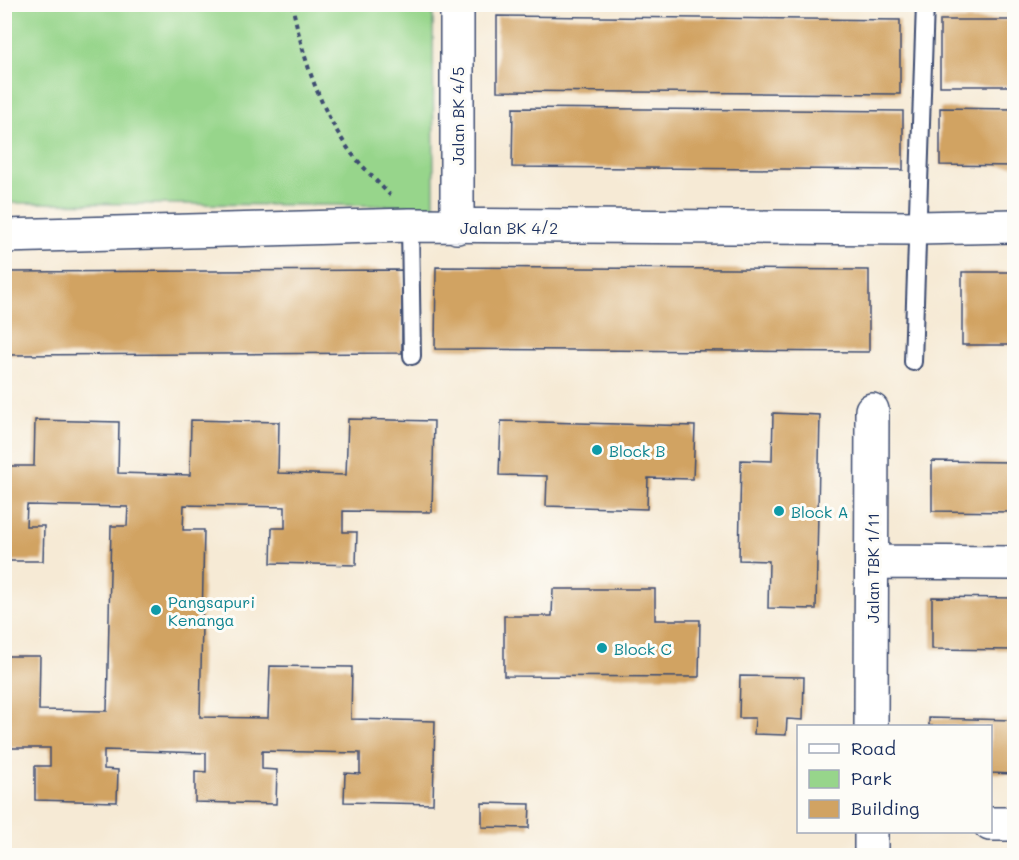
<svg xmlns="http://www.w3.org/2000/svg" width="1019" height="860" font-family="Mali,sans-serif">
<rect width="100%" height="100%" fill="#fdfcf7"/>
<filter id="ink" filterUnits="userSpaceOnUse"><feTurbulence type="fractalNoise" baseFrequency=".0167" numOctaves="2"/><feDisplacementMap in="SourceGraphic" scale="12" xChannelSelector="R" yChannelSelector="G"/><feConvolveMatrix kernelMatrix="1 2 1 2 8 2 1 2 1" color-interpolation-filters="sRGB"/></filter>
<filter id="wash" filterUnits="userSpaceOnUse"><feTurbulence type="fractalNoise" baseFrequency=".008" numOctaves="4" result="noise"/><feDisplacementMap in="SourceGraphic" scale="24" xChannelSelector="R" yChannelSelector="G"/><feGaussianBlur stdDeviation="1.35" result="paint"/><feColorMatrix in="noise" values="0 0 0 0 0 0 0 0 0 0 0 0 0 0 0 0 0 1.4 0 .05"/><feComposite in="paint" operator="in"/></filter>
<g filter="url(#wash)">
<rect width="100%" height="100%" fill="#f6ead5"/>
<path fill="#97d58b" stroke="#598274" stroke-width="1.5" d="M5 4 433 5 434 206 5 203Z"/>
<g id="blocks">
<path fill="#d1a362" d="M497 16 900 20V94L497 91Z
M940 20H1014V86H940Z
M513 108 903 111V170L512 167Z
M940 108 1014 109V166L940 165Z
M436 267 869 270V352L435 349Z
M402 270V353L4 355V272Z
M962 272H1014V345H962Z
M773 413 820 415 816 609 768 608 769 561 739 560 741 460 772 461Z
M348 419 434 421 432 512 343 511V532H357L356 565 271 563 272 528H285V507L184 505 183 530H204L200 717 268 718 270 666 352 667 351 719 435 721 433 804 344 802 345 773 360 774V753L262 751V769L277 770 276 804 195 802V771L206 772V753L104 750V769L118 770 117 802 35 800V766H50V748H4V656H40L39 710 107 711 111 526H127L128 507 27 505 26 526H44L43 561H4V466H34L35 420 119 422 118 473 190 475 191 420 279 422 278 473 346 475Z
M501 421 695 426 693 479 648 478 647 509 546 506 547 476 499 475Z
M932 461 1014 462V512L932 511Z
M553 589H655V620H700L699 677 504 676V616H552Z
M932 597 1014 598V650L932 649Z
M740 676 804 677 803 720 787 719 786 735 754 734 755 718H739Z
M929 718 1014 720V774L990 773V726H929Z
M482 803 530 804 529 828 482 827Z"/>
</g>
</g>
<g filter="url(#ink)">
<use href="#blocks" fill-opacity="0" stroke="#3c4b70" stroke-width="1.5"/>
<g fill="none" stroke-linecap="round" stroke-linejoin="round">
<g stroke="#3c4b70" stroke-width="20">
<path id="service" d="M410 225 412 356
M913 362 925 4"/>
</g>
<g stroke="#3c4b70" stroke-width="36">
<path id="minor" d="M457 227V4
M4 236 410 225 918 228 1014 226
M872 562 1014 563
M871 726 872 410
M990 824H1014
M871 832V856"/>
</g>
<path stroke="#3c4b70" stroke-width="4" stroke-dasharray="4.5 4.5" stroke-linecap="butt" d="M292 4C303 58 319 109 352 154 364 168 377 182 390 195"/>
<use href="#service" stroke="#fff" stroke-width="16"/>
<use href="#minor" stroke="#fff" stroke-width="33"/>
</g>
</g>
<g fill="#0f9aa8" stroke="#fdfcf7" stroke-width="2">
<circle cx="597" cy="450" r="6"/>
<circle cx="779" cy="511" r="6"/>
<circle cx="156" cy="610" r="6"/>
<circle cx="602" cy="648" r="6"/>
</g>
<g text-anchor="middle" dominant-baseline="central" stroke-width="6" stroke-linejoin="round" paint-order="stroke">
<g font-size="16" fill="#1b2f5e" stroke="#fdfcf7">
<text transform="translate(457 116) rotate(-90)">Jalan BK 4/5</text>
<text x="509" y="227">Jalan BK 4/2</text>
<text transform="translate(872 568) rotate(-90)">Jalan TBK 1/11</text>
</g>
<g font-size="16" fill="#0d838f" stroke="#fdfcf7" text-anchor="start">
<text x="609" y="450">Block B</text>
<text x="791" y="511">Block A</text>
<text x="168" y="601">Pangsapuri<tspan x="168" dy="18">Kenanga</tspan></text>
<text x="614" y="648">Block C</text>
</g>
</g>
<rect width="1019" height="860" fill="none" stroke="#fdfcf7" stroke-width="24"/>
<rect x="797" y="725" width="195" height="108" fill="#fdfcf7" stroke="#a3aaba" stroke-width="1.5"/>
<rect x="809" y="744" width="30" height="9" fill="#ffffff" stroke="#a3aaba" stroke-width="1.5"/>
<text x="851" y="755" font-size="18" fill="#1b2f5e">Road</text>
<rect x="809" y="770" width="30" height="18" fill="#97d58b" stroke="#a3aaba" stroke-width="1.5"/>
<text x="851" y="785" font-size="18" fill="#1b2f5e">Park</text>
<rect x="809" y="800" width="30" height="18" fill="#d1a362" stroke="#a3aaba" stroke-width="1.5"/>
<text x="851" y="815" font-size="18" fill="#1b2f5e">Building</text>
</svg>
